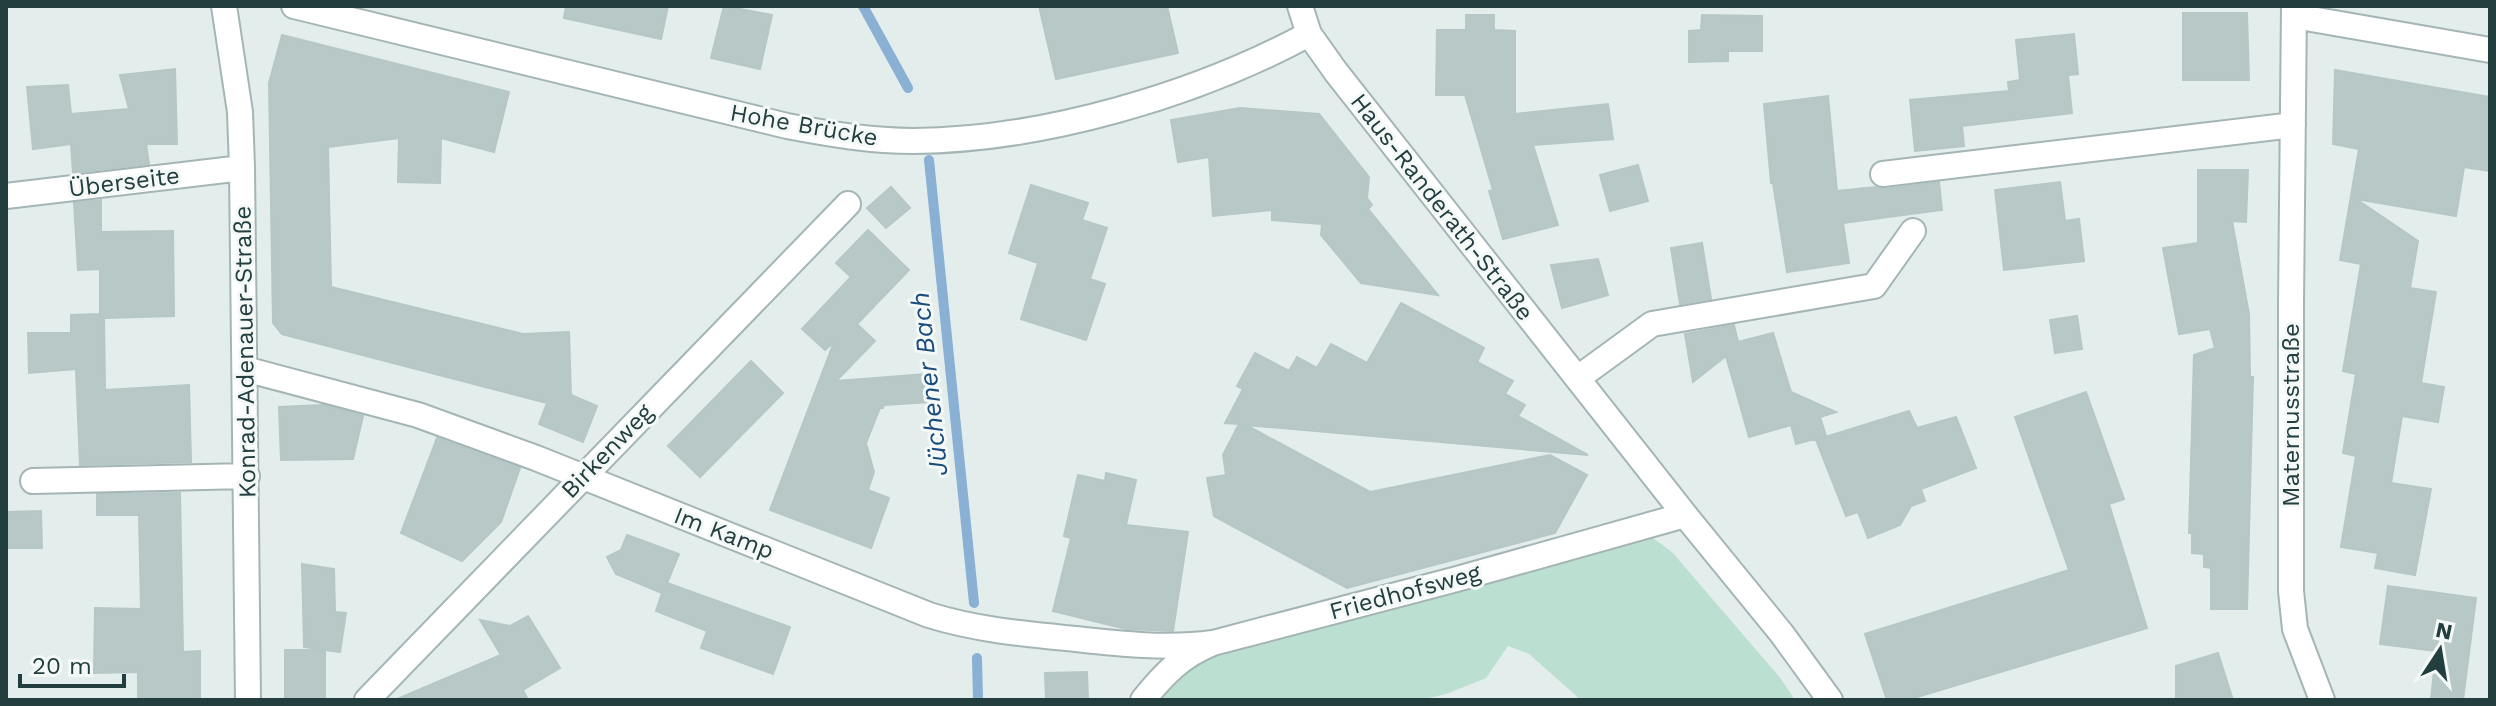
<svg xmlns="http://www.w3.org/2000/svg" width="2496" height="706" font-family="'Work Sans',sans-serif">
<rect width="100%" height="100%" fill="#e3edec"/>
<path fill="#bbdfd1" d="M1646 533 1672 552 1781 679 1795 700H1581L1529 654 1508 646 1486 678 1446 694 1420 700H1162L1182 670 1227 649Z"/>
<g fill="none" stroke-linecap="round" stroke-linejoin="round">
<path stroke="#8ab0d4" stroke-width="10" d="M863 6 908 88
M929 160 974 603
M977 658 978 700"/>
</g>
<path fill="#b8c8c6" stroke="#b5c7c6" stroke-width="2" d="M566 6H668L661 39 564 18Z
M724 6 772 15 760 69 711 58Z
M1039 6H1167L1178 53 1056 79Z
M2183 13H2247L2249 80H2183Z
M1466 15H1494V30L1515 31V114L1608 104 1613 139 1533 145 1558 225 1503 239 1489 191 1493 190 1465 95H1436L1437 30H1466Z
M1702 15 1762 16V51H1728V61L1689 62V31L1701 30Z
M2074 34 2078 74 2068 75 2072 113 1962 126 1964 146 1915 151 1910 100 2009 91 2008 82 2020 80 2016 40Z
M282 35 509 92 494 152 441 138 440 183 398 182 399 138 328 147 331 287 523 334 569 332 571 395 597 406 583 442 539 424 547 403 282 334 273 323 269 83Z
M175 69 177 144H146L149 164 73 173 71 144 33 149 27 87 68 85 71 114 129 109 120 75Z
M2335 70 2490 97V171L2464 167 2456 216 2356 199 2418 241 2410 288 2436 292 2421 383 2444 387 2438 422 2402 416 2391 483 2431 489 2415 575 2375 568 2378 553 2341 547 2356 456 2343 453 2356 374 2343 371 2361 264 2340 260 2359 149 2333 144Z
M1828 96 1837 191 1876 187 1885 189 1939 182 1942 210 1843 223 1849 263 1787 272 1773 183H1771L1764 104Z
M1240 108 1319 114 1369 177 1367 198 1372 205 1368 209 1438 295 1361 283 1321 235 1322 224 1272 220V210L1213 216 1209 157 1178 162 1171 120Z
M1638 165 1648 201 1610 211 1600 175Z
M2198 170H2248L2246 222 2232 221 2249 314 2250 377H2253L2247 609H2211V568L2204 567V554L2192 553V533H2189L2194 355 2215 348 2210 329 2179 334 2163 248 2198 243Z
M2060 182 2065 221 2079 219 2084 261 2004 270 1995 190Z
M1031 185 1088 203 1082 220 1107 228 1090 279 1105 284 1086 340 1021 319 1038 263 1009 253Z
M891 187 910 208 886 228 867 208Z
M101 200V232L173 231 174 316 104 318 105 390 189 385 191 462 80 465 76 369 29 373 28 333H71V315L100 314V269L78 270 74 203Z
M868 230 909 270 857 324 875 341 836 381 926 374 929 402 884 405 883 408H880L866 443 874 472 868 490 889 498 871 548 770 510 834 342 825 350 802 329 851 277 836 263Z
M1702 243 1711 299 1680 304 1671 248Z
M1598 259 1608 295 1562 308 1551 265Z
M1401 303 1484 348 1477 362 1513 381 1505 394 1525 405 1518 416 1588 455 1246 425 1370 492 1550 455 1587 475 1555 533 1347 588 1214 516 1207 478 1226 475 1223 455 1239 424 1225 423 1243 389 1237 386 1255 353 1289 371 1297 357 1317 368 1331 344 1367 363Z
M2077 316 2082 349 2055 353 2050 320Z
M1734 325 1738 342 1773 333 1791 392 1836 412 1820 417 1826 436 1796 444 1791 425 1749 437 1726 356 1693 382 1685 334Z
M751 361 783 393 700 477 668 446Z
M2086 392 2124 499 2109 504 2147 628 1907 700H1887L1865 634 2069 570 2015 417Z
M323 405 363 416 353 459 281 460 279 407Z
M1909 411 1917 428 1956 417 1976 468 1921 489 1925 501 1911 506 1900 525 1868 538 1858 512 1846 516 1816 440Z
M437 438 520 468 501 522 462 561 401 533Z
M1106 473 1136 480 1126 525 1188 532 1173 631 1126 629 1053 611 1071 538 1064 536 1078 475 1105 481Z
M180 493 183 652 200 651V698H138V672L94 673 95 608 141 609 139 515H97V494Z
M41 511 42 548H6V512Z
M627 535 679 554 667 583 790 627 773 674 701 648 707 631 656 611 662 593 616 574 607 557 621 550Z
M302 564 334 569 335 612 346 613 340 652 304 647Z
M2388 586 2476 598 2463 700H2431L2436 651 2380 644Z
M528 616 560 668 523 690 528 700H395L501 655 480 620 510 626Z
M285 650H325V699H285Z
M2218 653 2233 700H2176V666Z
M1087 672 1088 700H1046L1045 673Z"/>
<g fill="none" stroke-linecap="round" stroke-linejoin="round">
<g stroke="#a5b5b5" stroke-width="28">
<path id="minor" d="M224 6 240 112 242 168 248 700
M294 6 787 126C829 134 871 141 914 141 1043 140 1196 95 1309 34
M1300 6 1309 34 1336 72 1685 515 1782 634 1830 700
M2294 6 2291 304V591L2295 629 2322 700
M2294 16 2490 50
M1883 174 2293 125
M6 196 242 168
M245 369 418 415 536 458 929 615C977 630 1025 634 1076 639 1121 644 1167 649 1213 643
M1578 378 1652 324 1874 286 1913 231
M33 481 247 476
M367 700 848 204
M1143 700C1164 674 1181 656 1213 643L1457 579 1685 515"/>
</g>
<use href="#minor" stroke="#fff" stroke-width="24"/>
</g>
<g text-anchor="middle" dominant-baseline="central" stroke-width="6" stroke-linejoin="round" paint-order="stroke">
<g font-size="24" fill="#223e3f" stroke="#f4f9f8">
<text transform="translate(804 125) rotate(10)">Hohe Brücke</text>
<text transform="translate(124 182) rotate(-7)">Überseite</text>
<text transform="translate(1442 207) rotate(52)">Haus-Randerath-Straße</text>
<text transform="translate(245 352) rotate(-91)">Konrad-Adenauer-Straße</text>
<text transform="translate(2291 415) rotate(-90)">Maternusstraße</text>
<text transform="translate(607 451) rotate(-46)">Birkenweg</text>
<text transform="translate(724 533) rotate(21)">Im Kamp</text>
<text transform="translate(1405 592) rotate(-15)">Friedhofsweg</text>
</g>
<g font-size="26" font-style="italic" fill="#1a4c7d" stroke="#f4f9f8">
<text transform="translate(929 384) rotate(-96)">Jüchener Bach</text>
</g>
</g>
<rect width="2496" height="706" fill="none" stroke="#223e3f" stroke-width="16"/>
<g transform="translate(2440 650) rotate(12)" stroke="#f4f9f8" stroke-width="6" paint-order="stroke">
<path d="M0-6L14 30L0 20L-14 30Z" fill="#223e3f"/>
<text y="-12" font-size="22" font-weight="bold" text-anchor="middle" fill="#223e3f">N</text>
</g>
<path d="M20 674v12h104v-12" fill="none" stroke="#223e3f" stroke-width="4"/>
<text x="32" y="674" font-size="24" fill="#223e3f" stroke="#f4f9f8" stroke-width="6" paint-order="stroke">20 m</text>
</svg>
